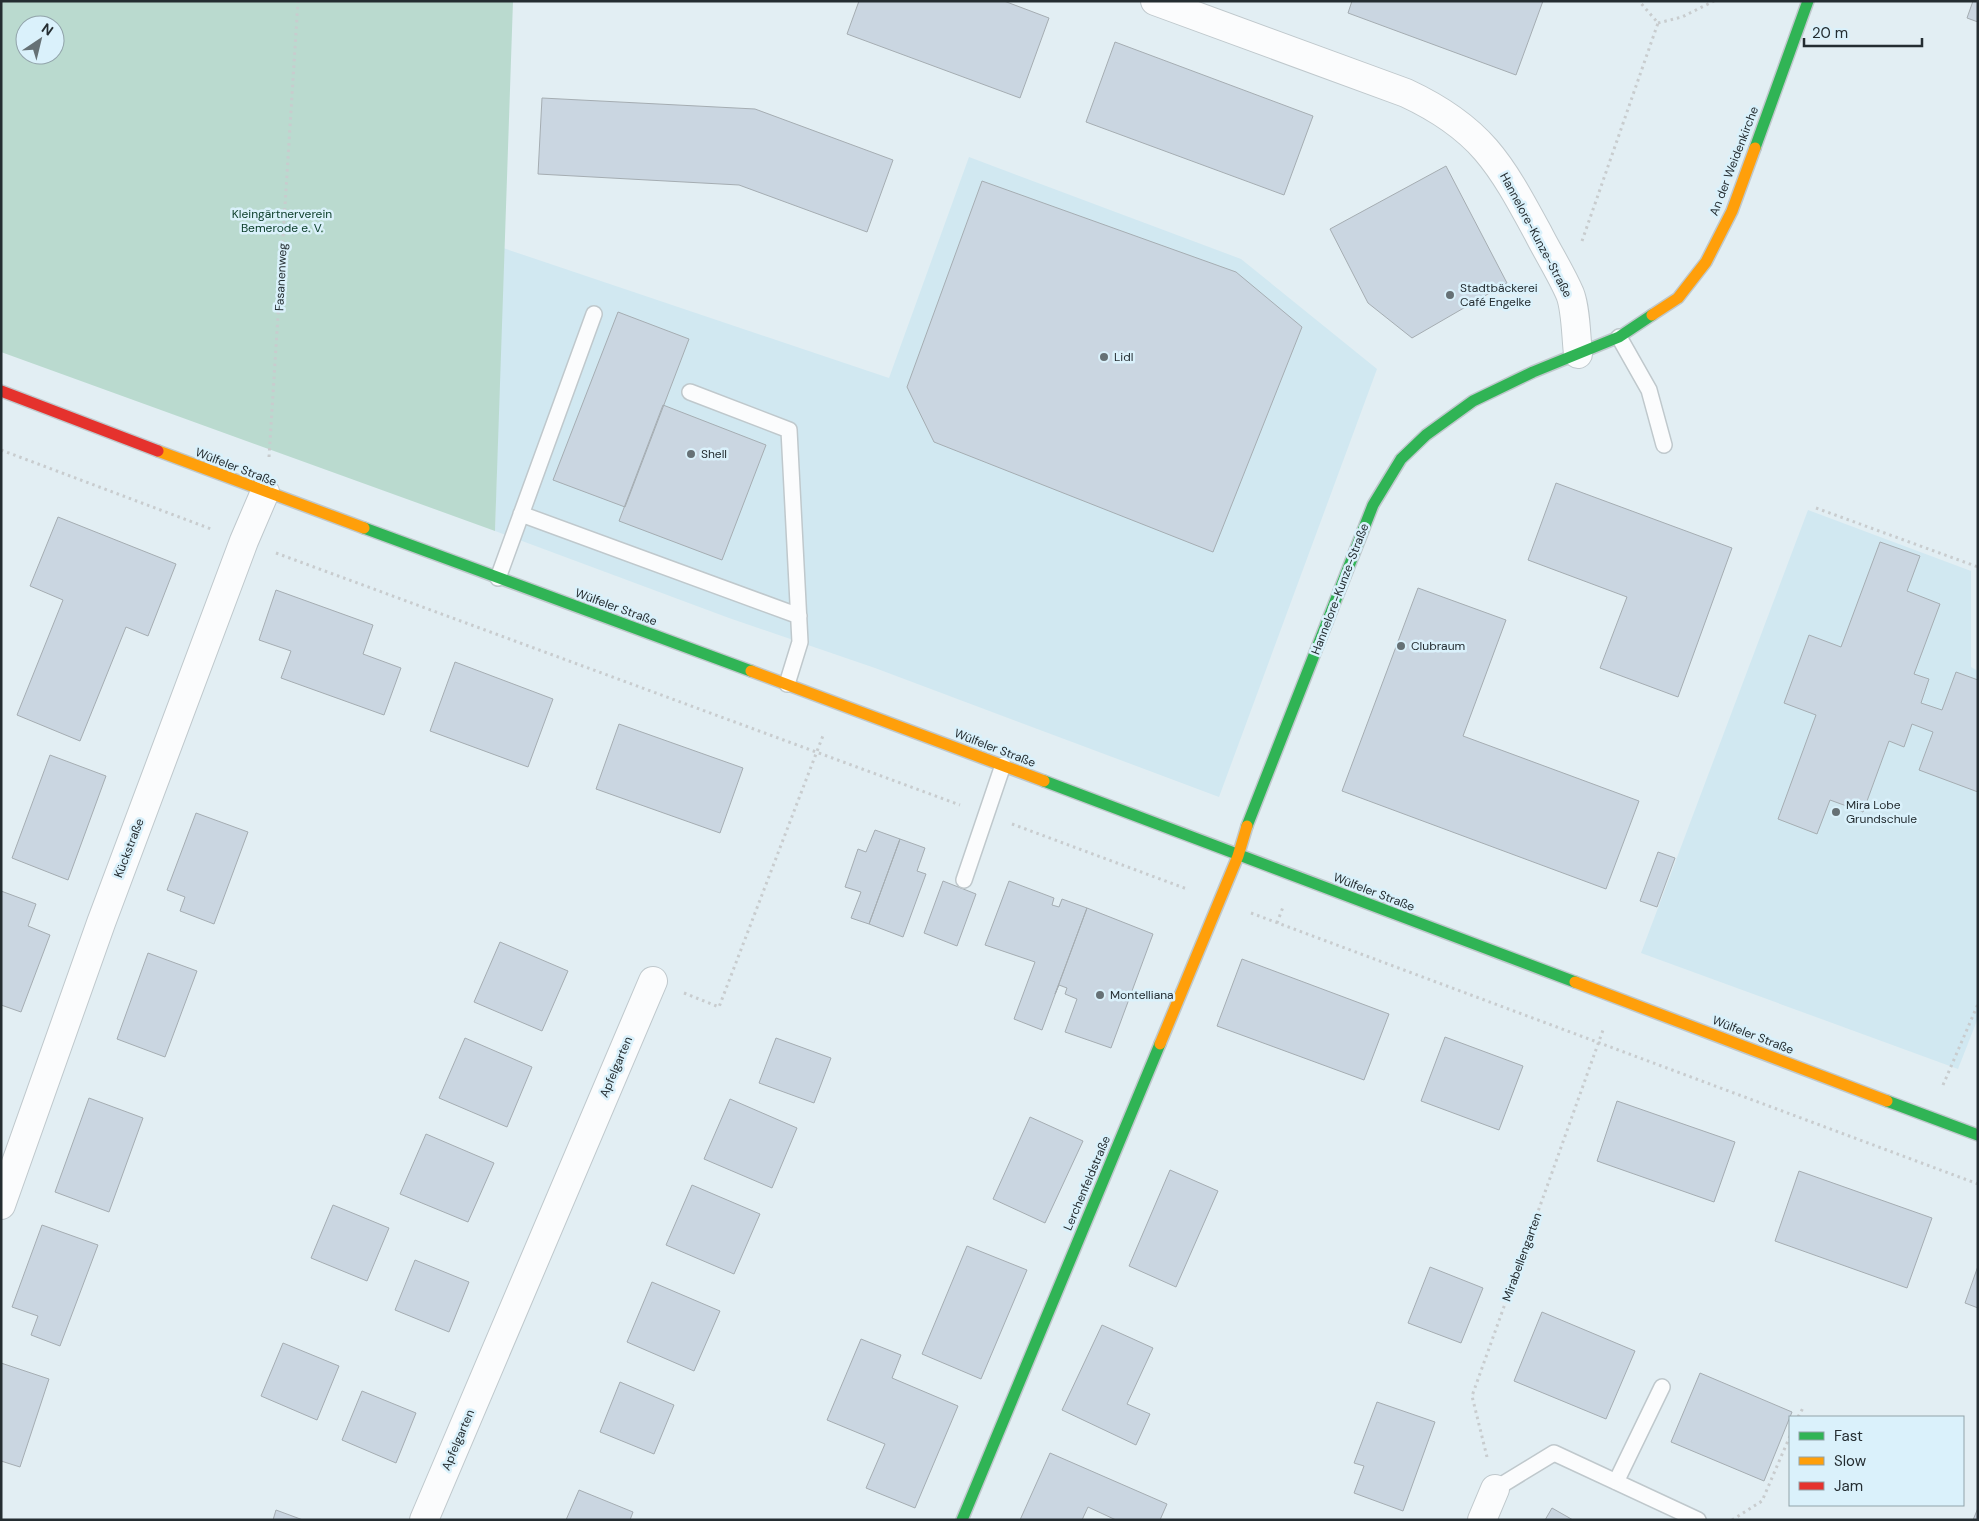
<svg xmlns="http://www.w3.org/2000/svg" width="1979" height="1521" font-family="'DM Sans',sans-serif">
<rect width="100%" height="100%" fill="#e2eef3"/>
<path fill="#d1e8f1" d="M969 157 1241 259 1377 369 1219 797 875 668 729 618 495 531 503 248 889 378Z
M1808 510 1971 571V667L1978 671V1018L1958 1069 1641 953Z"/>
<path fill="#badacf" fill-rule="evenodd" d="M1 1H513L495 531 1 352ZM25 25H55V55H25Z"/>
<path fill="#cad6e1" stroke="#a5adb2" d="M859 1H1004L1049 18 1020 98 847 34Z
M1352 1H1543L1516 75 1348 13Z
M1973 1H1978V22L1967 18Z
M1115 42 1313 116 1284 195 1086 122Z
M542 98 755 109 893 160 867 232 739 185 538 174Z
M1446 166 1507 283 1412 338 1368 303 1330 229Z
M982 181 1236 272 1302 327 1213 552 934 442 907 387Z
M618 312 689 339 625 507 553 480Z
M663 405 766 445 722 560 619 521Z
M1556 483 1732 548 1678 697 1600 668 1627 597 1528 560Z
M58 517 176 564 148 636 126 627 80 741 17 715 63 600 30 586Z
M1880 542 1920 556 1907 591 1940 604 1914 674 1929 679 1921 703 1942 710 1956 672 1978 680V792L1919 770 1933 732 1912 724 1904 747 1889 741 1863 812 1830 800 1817 834 1778 819 1816 715 1784 703 1809 635 1841 647Z
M1418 588 1506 620 1463 736 1639 801 1606 889 1342 791Z
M276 590 373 625 363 654 401 668 384 715 281 678 291 651 259 640Z
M455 662 553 699 528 767 430 731Z
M619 724 743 768 720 833 596 789Z
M50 755 106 776 68 880 12 858Z
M196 813 248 832 214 924 180 911 185 897 167 890Z
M875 830 900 839 869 924 851 918 861 892 845 887 858 849 866 852Z
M900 839 925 848 917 871 926 874 903 937 869 924Z
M1658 852 1675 858 1657 907 1640 901Z
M943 881 976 894 957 946 924 933Z
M1009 881 1054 898 1052 905 1059 907 1062 899 1087 908 1042 1030 1014 1019 1035 962 985 945Z
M1 891 36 904 28 926 50 935 21 1012 1 1005Z
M1087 908 1153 934 1111 1048 1065 1032 1077 999 1065 994 1067 988 1059 985 1055 994Z
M500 942 568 971 542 1031 474 1002Z
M148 953 197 971 165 1057 117 1039Z
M1242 959 1389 1014 1364 1080 1217 1026Z
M1445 1037 1523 1066 1499 1130 1421 1101Z
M465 1038 532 1067 507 1127 439 1098Z
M776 1038 831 1058 814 1103 759 1083Z
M89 1098 143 1118 109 1212 55 1192Z
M730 1099 797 1128 772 1188 704 1159Z
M1617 1101 1735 1142 1714 1202 1597 1161Z
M1030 1117 1083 1141 1045 1223 993 1199Z
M426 1134 494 1163 468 1222 400 1194Z
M1170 1170 1218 1191 1176 1287 1129 1266Z
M1799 1171 1932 1218 1907 1288 1775 1241Z
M692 1185 760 1214 734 1274 666 1245Z
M333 1205 389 1228 367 1281 311 1258Z
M42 1225 98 1245 60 1346 31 1335 38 1316 12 1307Z
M967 1246 1027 1270 981 1379 922 1354Z
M415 1260 469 1282 449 1332 395 1310Z
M1978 1266V1308L1965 1303Z
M1430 1267 1483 1288 1461 1343 1408 1323Z
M652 1282 720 1311 694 1371 627 1342Z
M1542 1312 1635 1351 1606 1419 1514 1381Z
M1102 1325 1153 1348 1127 1404 1150 1414 1136 1445 1062 1410Z
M861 1339 901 1355 892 1378 958 1406 915 1508 866 1488 885 1444 827 1420Z
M283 1343 339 1366 317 1420 261 1396Z
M1 1363 49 1379 20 1467 1 1461Z
M1700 1373 1792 1412 1764 1481 1671 1442Z
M620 1382 674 1405 654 1454 600 1432Z
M362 1391 416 1413 396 1463 342 1440Z
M1377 1402 1435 1422 1403 1511 1354 1493 1364 1466 1354 1463Z
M1050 1453 1167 1504 1160 1520H1116L1088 1507 1082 1520H1020Z
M579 1490 633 1512 630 1520H566Z
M1552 1508 1573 1520H1545Z
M1978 1508V1520H1973Z
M276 1510 303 1520H273Z"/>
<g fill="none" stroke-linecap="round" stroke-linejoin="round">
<g stroke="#bfc8cc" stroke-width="18">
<path id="lane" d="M1619 337 1649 390 1664 445
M690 392 789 430 800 642 787 684
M521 514 799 616
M498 578 594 314
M964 880 1003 765
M1616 1482 1662 1387
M1495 1489 1554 1453 1698 1520"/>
</g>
<g stroke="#bfc8cc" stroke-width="30">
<path id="street" d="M1155 1 1406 93C1481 128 1500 163 1538 233 1548 253 1561 273 1570 294 1576 309 1576 337 1578 354
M1 1205 101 923 244 541 265 492
M424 1520 653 981
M1482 1520 1495 1489"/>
</g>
<g stroke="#bfc8cc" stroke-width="14">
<path id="fast" d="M1755 148 1808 1
M364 528 751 671
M1044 781 1575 982
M1247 826 1373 505 1401 459 1426 435 1473 401 1533 372 1619 337 1652 315
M1887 1101 1978 1135
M962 1520 1160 1044"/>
</g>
<g stroke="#bfc8cc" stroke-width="14">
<path id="slow" d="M1652 315 1678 298 1706 262 1732 211 1755 148
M158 451 364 528
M751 671 1044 781
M1575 982 1887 1101
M1160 1044 1238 856 1247 826"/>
</g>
<g stroke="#bfc8cc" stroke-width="14">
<path id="jam" d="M1 391 158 451"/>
</g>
<path stroke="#c8ccce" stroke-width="3" stroke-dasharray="2.5 4" stroke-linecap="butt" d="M1658 23 1682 17 1714 1
M1582 241 1658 23 1639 1
M1 450 211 529
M269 457 298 1
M1816 508 1978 567
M276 553 960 805
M1012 824 1187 889
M1251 913 1978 1184
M1277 923 1283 907
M684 993 719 1007 824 733
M1943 1085 1978 1004
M1798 1417 1803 1408
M1487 1457 1472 1396 1603 1030
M1732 1520 1762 1501 1790 1436"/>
<use href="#lane" stroke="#fbfcfd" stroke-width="15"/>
<use href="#street" stroke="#fbfcfd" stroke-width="28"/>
<use href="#fast" stroke="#30b455" stroke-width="11"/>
<use href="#slow" stroke="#ff9f0a" stroke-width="11"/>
<use href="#jam" stroke="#e5322d" stroke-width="11"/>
</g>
<g fill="#667175" stroke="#daf1fb" stroke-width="2">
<circle cx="1450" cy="295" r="5"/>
<circle cx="1104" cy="357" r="5"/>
<circle cx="691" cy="454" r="5"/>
<circle cx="1401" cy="646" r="5"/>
<circle cx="1836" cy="812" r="5"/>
<circle cx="1100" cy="995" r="5"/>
</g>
<g text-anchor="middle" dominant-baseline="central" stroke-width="5" stroke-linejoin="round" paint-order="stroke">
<g font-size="12" fill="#242d31" stroke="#daf1fb">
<text transform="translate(1734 161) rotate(-69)">An der Weidenkirche</text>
<text transform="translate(1536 235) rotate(62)">Hannelore-Kunze-Straße</text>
<text transform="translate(281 277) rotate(-87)">Fasanenweg</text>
<text transform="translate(236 467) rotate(21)">Wülfeler Straße</text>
<text transform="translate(1340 589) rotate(-69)">Hannelore-Kunze-Straße</text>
<text transform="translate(616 607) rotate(20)">Wülfeler Straße</text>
<text transform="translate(995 748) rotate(21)">Wülfeler Straße</text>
<text transform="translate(129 848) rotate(-69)">Kückstraße</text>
<text transform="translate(1374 892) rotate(21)">Wülfeler Straße</text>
<text transform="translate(1753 1035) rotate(21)">Wülfeler Straße</text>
<text transform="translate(616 1067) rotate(-67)">Apfelgarten</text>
<text transform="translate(1087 1183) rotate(-67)">Lerchenfeldstraße</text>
<text transform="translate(1522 1257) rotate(-70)">Mirabellengarten</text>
<text transform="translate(458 1440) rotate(-67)">Apfelgarten</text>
</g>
<g font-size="12" fill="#0a3c28" stroke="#daf1fb">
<text x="282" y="214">Kleingärtnerverein<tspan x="282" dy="14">Bemerode e. V.</tspan></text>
</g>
<g font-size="12" fill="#242d31" stroke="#daf1fb" text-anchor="start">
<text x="1460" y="288">Stadtbäckerei<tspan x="1460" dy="14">Café Engelke</tspan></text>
<text x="1114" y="357">Lidl</text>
<text x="701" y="454">Shell</text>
<text x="1411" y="646">Clubraum</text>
<text x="1846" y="805">Mira Lobe<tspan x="1846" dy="14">Grundschule</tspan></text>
<text x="1110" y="995">Montelliana</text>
</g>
</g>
<rect width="1979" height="1521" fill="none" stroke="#242d31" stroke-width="5"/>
<rect x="1789" y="1416" width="175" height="90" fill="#daf1fb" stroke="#91a3aa"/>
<rect x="1799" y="1432" width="25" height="8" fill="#30b455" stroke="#91a3aa"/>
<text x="1834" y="1441" font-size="15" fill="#242d31">Fast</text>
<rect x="1799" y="1457" width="25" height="8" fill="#ff9f0a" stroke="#91a3aa"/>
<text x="1834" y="1466" font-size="15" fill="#242d31">Slow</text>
<rect x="1799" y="1482" width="25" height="8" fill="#e5322d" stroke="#91a3aa"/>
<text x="1834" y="1491" font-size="15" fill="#242d31">Jam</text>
<g transform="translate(40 40) rotate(35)"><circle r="24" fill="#daf1fb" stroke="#91a3aa"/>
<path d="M0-4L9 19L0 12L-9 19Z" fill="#667175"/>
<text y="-8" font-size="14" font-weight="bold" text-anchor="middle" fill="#242d31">N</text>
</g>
<path d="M1804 38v8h118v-8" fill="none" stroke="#242d31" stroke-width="2.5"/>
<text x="1812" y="38" font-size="15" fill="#242d31" stroke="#daf1fb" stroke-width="4" paint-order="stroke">20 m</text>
</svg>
